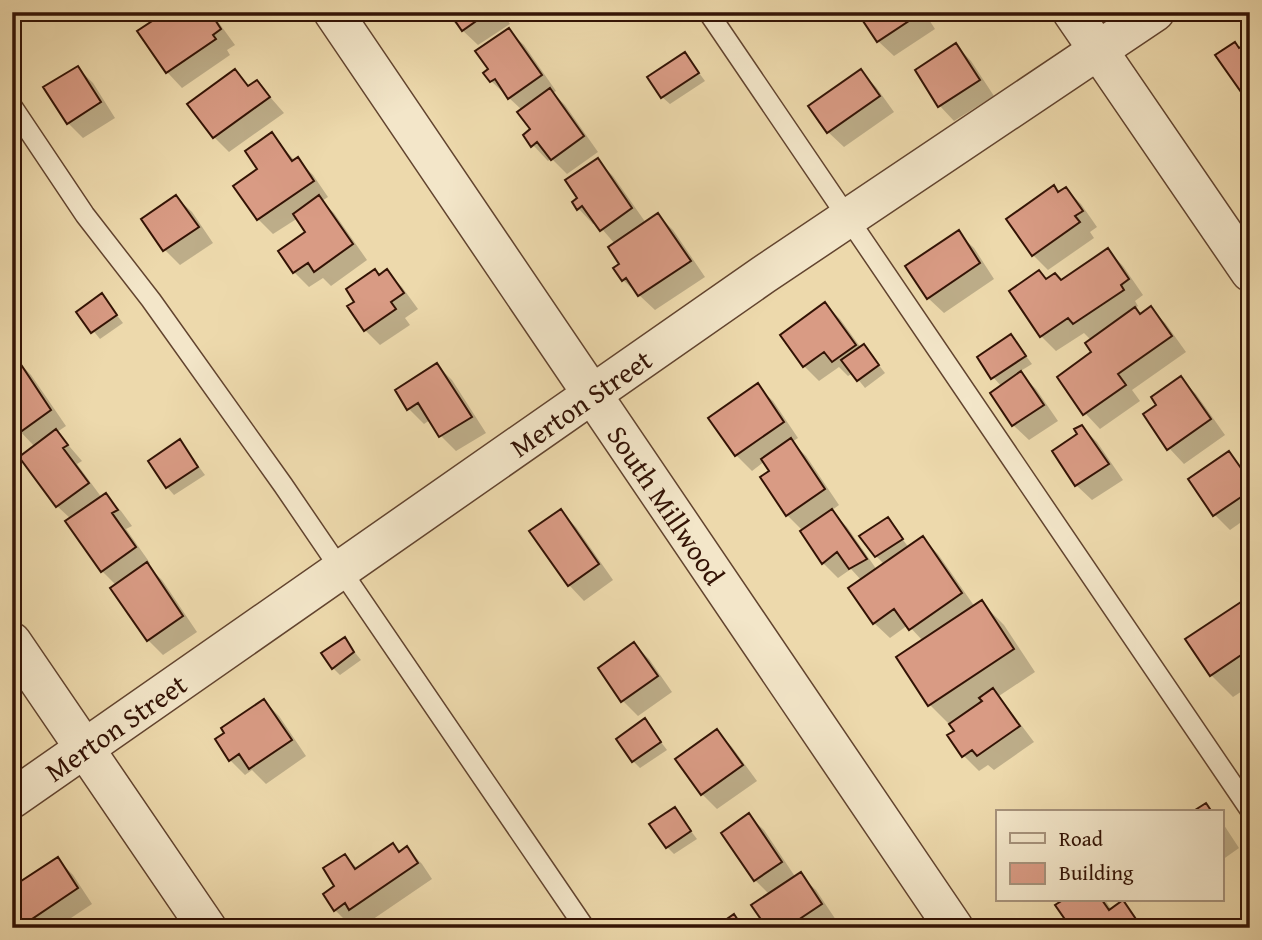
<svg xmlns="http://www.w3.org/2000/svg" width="1262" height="940" font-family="'Gentium Book Plus',serif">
<rect width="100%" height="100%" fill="#edd9ac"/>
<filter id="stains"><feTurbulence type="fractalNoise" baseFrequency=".00286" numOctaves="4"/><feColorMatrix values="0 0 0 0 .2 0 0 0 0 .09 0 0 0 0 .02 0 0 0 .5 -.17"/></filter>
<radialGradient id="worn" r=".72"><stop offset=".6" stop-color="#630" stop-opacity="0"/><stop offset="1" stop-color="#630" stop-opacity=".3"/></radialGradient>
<path fill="#0003" d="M169 12H211L235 45 227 50 230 55 182 88 167 72 140 32Z
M443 12H502L510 24 478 45Z
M859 12H924L935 29 894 56 878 41Z
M508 30 524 45 556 91 553 93 565 105 598 152 567 174 551 158 548 161 533 145 532 129 522 110 491 81 490 70Z
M956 45 971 61 994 96 954 121 939 105Z
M685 54 705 81 670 104 662 97Z
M78 68 93 83 115 118 83 138 68 123Z
M235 71 250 87 257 82 284 113 229 152 214 137Z
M861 72 876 87 894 112 844 147 828 132Z
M272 135 295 161 298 160 313 175 328 197 322 201 334 213 367 260 331 286 323 278 309 287 294 272 307 233 298 218 273 234 258 219 260 170Z
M598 161 613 176 646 223 658 215 673 230 705 277 655 310 623 280 622 264 615 244 596 222 593 224 578 208 580 199Z
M1066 189 1081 204 1097 227 1090 232 1094 238 1048 270 1033 255 1059 194Z
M176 197 192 212 213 243 180 265 165 250 144 220Z
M958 233 974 248 994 279 944 313 928 298 907 267Z
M1108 250 1123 266 1143 295 1135 301 1138 306 1134 309 1141 315 1151 308 1166 324 1186 352 1132 390 1140 401 1100 429 1085 413 1094 353 1091 340 1084 333 1056 351 1041 336 1039 272 1047 280 1061 282Z
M375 271 380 276 387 272 402 287 418 309 405 318 410 325 380 345 365 330 356 302Z
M102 296 123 323 100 339 78 312Z
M825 304 840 319 861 348 864 346 885 373 865 388 853 373 848 376 839 367 819 381 804 366Z
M1011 336 1032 364 1019 372 1036 389 1058 421 1029 440 1013 425 1002 387 993 377Z
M16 359 31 375 66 426 57 432 82 461 77 464 102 498 105 495 121 511 132 526 126 529 150 563 147 565 162 580 197 632 163 655 148 640 116 585 102 571 71 519 57 506 35 447 18 429 12 432V362Z
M437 365 452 380 486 433 456 451 441 436 430 420 424 424 409 409Z
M1181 379 1196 394 1225 435 1184 464 1169 448 1159 406Z
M758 386 773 401 798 438 792 442 806 456 839 505 831 511 847 527 877 570 885 565 876 556 888 519 909 548 923 539 938 554 975 607 982 603 1004 625 1035 672 999 696 1034 742 994 770 988 765 979 771 964 756 956 731 930 705 923 641 908 625 890 638 874 623 862 581 851 569 838 578 823 563 803 531 787 515 772 471 765 461 752 471 736 455 711 418Z
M1082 427 1097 442 1123 480 1092 500 1076 485Z
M180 441 205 475 174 495 167 487Z
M1229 453 1250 476V516L1230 530 1215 515Z
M561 512 576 527 613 580 584 601 569 585Z
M1250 598V686L1233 697 1211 675Z
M344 639 361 660 340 675 333 668Z
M634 644 649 659 672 692 638 716 623 701 600 669Z
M264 701 279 716 306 756 266 784 252 770 245 775 230 760Z
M645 721 667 750 640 768 633 761Z
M717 731 732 747 757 781 717 809 702 794Z
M675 810 697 839 674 854 667 847Z
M748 815 764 830 796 878 800 875 816 890 836 920 824 928H769L770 895 755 880Z
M1222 822 1239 848 1222 860Z
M393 846 400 853 407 848 422 864 432 879 366 924 360 918 350 925 335 910 345 856 358 869Z
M57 859 73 875 92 904 56 928H28L24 924Z
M1066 900H1105L1112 910 1123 903 1145 928H1073L1058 906Z"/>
<path fill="#d99b84" stroke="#331305" stroke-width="2" d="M166 12H210L221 29 213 35 216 39 166 73 137 31Z
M449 12H489L462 31Z
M857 12H921V13L877 42Z
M509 28 542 75 508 99 495 79 490 82 483 73 488 69 475 51Z
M1235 42 1239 48 1244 45 1248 51 1250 50V96L1246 99 1215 55Z
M956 43 980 80 938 107 915 70Z
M685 52 699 73 661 98 647 77Z
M78 66 101 102 67 124 43 87Z
M235 69 248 86 257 80 270 97 213 138 187 104Z
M861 69 880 96 827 133 808 106Z
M550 88 584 136 551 160 537 142 531 147 523 135 530 129 517 112Z
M272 132 292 161 298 157 314 181 257 220 233 186 257 169 245 151Z
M598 158 632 208 600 231 582 206 577 210 572 202 577 198 565 180Z
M1054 185 1058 192 1066 187 1083 211 1075 216 1080 222 1032 256 1006 219Z
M176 195 199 227 163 251 141 219Z
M319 195 353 244 314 272 308 263 293 273 278 251 305 232 293 214Z
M658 213 691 261 638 296 626 278 622 281 613 268 619 264 608 247Z
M959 230 980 263 927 299 905 266Z
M1108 248 1129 279 1121 285 1124 290 1073 324 1068 318 1040 337 1009 291 1039 270 1046 279 1055 273 1061 280Z
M375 269 379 275 387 269 404 293 391 302 396 309 364 331 347 306 354 302 346 289Z
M102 293 117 315 91 333 76 312Z
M825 302 856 345 832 362 824 352 803 367 780 335Z
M1151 306 1172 336 1118 374 1126 385 1083 415 1057 377 1091 352 1085 343 1135 307 1140 314Z
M1011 334 1026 356 991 379 977 357Z
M864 344 879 365 857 381 841 360Z
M16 357 51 410 19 433 12 423V359Z
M437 363 472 417 439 437 418 403 407 410 395 390Z
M1021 371 1044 405 1012 426 990 393Z
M1181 376 1211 419 1167 450 1143 414 1156 405 1151 397Z
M758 383 784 422 735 456 708 418Z
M1082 425 1109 464 1075 486 1052 451 1077 434 1074 429Z
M56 429 68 445 63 448 89 483 56 507 19 457Z
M791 438 825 489 786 516 760 477 769 471 761 459Z
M180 439 198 467 166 488 148 461Z
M1229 451 1250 481V491L1213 516 1188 479Z
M106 493 118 510 112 513 136 547 101 572 65 521Z
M561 509 599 564 568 586 529 531Z
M832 509 867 559 849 569 837 552 822 564 800 531Z
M888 517 903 539 875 557 859 536Z
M923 536 962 593 909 630 894 609 873 624 848 588Z
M147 562 183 616 147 641 110 588Z
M1250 596V649L1210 676 1185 639Z
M982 600 1014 649 928 706 896 657Z
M345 637 354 652 332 669 321 653Z
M634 642 658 676 621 702 598 668Z
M993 688 1020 726 977 756 972 750 962 757 947 735 954 731 949 724 982 701 979 698Z
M264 699 292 740 249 769 239 754 229 761 215 739 224 733 221 728Z
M645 718 661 742 632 762 616 739Z
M717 729 743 765 701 795 675 759Z
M1206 803 1212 812H1192Z
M675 807 691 831 666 848 649 824Z
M749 813 782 862 754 881 721 833Z
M393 843 399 852 407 846 418 863 349 910 345 903 334 911 323 894 334 886 323 868 345 854 355 869Z
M58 857 78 888 23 925 12 908V887Z
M801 872 822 904 786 928H767L751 905Z
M1063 900H1102L1109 910 1123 900 1142 928H1071L1055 905Z
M734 914 743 928H714Z"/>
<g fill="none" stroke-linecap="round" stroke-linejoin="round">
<g stroke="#62442f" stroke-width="22">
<path id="service" d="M708 12 1250 810
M12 106 85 215 151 300 283 485 585 928"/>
</g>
<g stroke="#62442f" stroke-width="41">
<g id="minor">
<path id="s1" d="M333 12 954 928"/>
<path d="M1072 12 1250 272"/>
<path d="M12 642 207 928"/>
<path id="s2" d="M12 799 763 275 1155 12"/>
</g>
</g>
<use href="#service" stroke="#f3e6c9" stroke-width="19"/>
<use href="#minor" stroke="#f3e6c9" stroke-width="38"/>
</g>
<g text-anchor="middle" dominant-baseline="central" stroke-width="7" stroke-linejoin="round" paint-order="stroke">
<g font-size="28" fill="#331305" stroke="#f3e6c9">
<text stroke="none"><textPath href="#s2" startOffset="693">Merton Street</textPath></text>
<text stroke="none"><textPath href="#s1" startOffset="595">South Millwood</textPath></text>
<text stroke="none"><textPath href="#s2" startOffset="126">Merton Street</textPath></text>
</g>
</g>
<rect width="1262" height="940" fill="none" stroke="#edd9ac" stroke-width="42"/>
<rect x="14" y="14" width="1234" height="912" fill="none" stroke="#331305" stroke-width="3.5"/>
<rect x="21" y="21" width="1220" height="898" fill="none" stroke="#331305" stroke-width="2"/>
<rect x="996" y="810" width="228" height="91" fill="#f3e6c9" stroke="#a6927b" stroke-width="2"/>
<rect x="1010" y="833" width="35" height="10" fill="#f3e6c9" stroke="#a6927b" stroke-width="2"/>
<text x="1059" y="846" font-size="21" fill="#331305">Road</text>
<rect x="1010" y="863" width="35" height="21" fill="#d99b84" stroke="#a6927b" stroke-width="2"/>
<text x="1059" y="880" font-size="21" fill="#331305">Building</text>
<rect width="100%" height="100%" filter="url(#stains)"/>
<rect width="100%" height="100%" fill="url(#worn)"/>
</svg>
